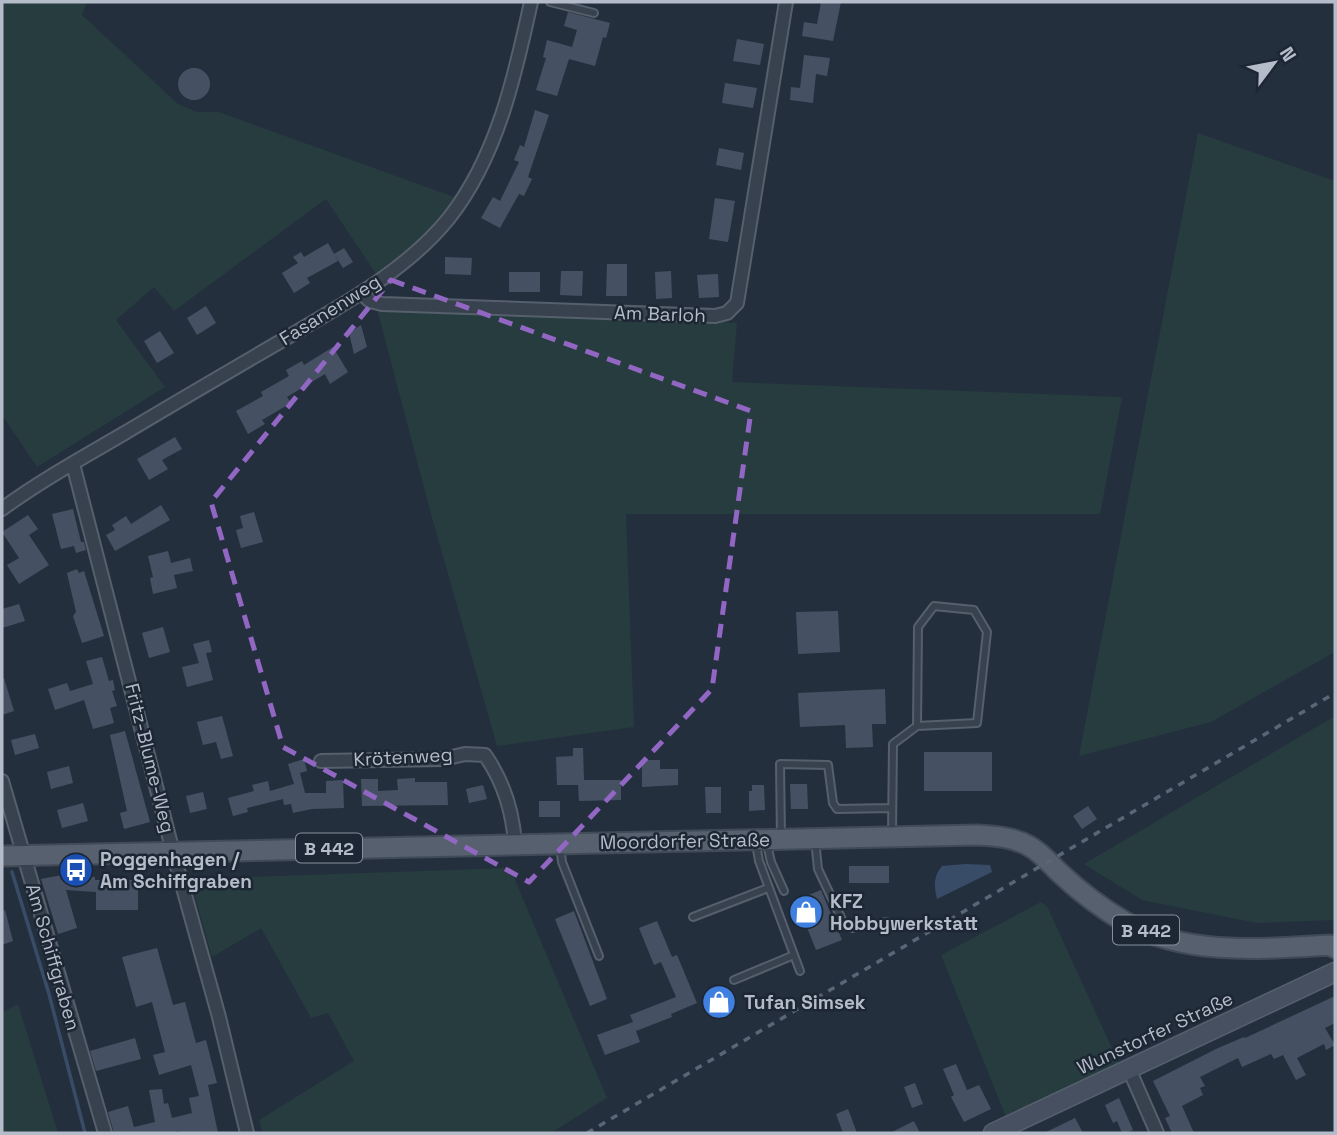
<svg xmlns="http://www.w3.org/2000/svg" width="1337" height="1135" font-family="'Space Grotesk',sans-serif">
<rect width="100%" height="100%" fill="#242f3e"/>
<path fill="#263c3f" d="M2 2H87L82 15 178 104 197 112H219L454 197C434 229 406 252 376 274L326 199 174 311 154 287 116 320 165 387 37 467 2 415Z
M1198 133 1335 181V652L1211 722 1079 756Z
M377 309 737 323 732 382 1122 397 1100 514H626L634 727 497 746 431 514Z
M1335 716V920L1257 923 1142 900 1084 864Z
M510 868 607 1098 551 1133H263L259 1120 354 1061 328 1013 311 1018 261 928 212 957 190 879Z
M1041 902 1047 906 1120 1066 1006 1117 941 955Z
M18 1004 58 1133H2V1013Z"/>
<path fill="#394c67" d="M965 864 990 865 992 872 937 899C934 886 933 877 942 866Z"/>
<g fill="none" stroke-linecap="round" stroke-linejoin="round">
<path stroke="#394c67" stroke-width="3.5" d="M12 872 49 994 85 1133"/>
</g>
<path fill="#455162" d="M821 2H841L833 41 802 36 804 22 817 24Z
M568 12 610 23 606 38 603 37 595 66 569 59 557 96 536 90 546 58 543 57 547 40 572 47 577 30 564 26Z
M737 39 764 44 760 65 733 61Z
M804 55 830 58 827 76 816 74 813 103 790 100 791 87 800 88Z
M178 84a16 16 0 1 1 32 0a16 16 0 1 1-32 0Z
M725 83 757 88 753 108 722 103Z
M535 110 549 115 528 177 532 179 524 196 519 194 500 228 481 218 493 197 500 201 519 162 514 160 520 145 524 147Z
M719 148 744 153 741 170 716 165Z
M715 198 735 201 728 242 709 239Z
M328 243 338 261 307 278 310 283 294 293 282 273 298 263 293 257 301 252 304 257Z
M344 248 353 262 343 268 334 254Z
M445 257 472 258 471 275 445 274Z
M607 264H627V296H606Z
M561 271H583L582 296 560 295Z
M671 271 672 298 656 299 655 272Z
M509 272H540V292H509Z
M718 274 719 297 699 298 697 275Z
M206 306 216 323 197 335 187 318Z
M361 325 367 347 354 354 349 333Z
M160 331 174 353 157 363 144 341Z
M333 347 348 372 330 384 325 374 287 397 291 403 262 420 265 424 248 434 236 411 263 396 261 392 289 376 286 370 302 361 304 365Z
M175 437 182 449 162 460 168 469 149 480 137 459Z
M161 505 170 520 115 551 106 535 115 530 112 525 126 516 131 524Z
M73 509 81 542H84L86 550 76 553 74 546 61 549 52 514Z
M254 512 263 542 241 548 236 530 243 528 240 516Z
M28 515 38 529 29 535 49 565 19 584 7 565 19 558 2 532Z
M168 551 171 563 190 558 193 571 174 575 177 588 153 594 150 578 153 577 148 556Z
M77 569 79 573 84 571 104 636 82 643 73 616 76 612 67 573Z
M19 604 25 621 2 628V609Z
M838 611 840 652 798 654 796 612Z
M163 627 170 652 149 658 142 633Z
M209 640 212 652 206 653 213 680 187 687 182 667 199 663 193 644Z
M102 657 109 681 113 680 115 690 112 691 117 706 110 708 114 723 93 729 84 700 55 710 48 689 67 683 70 691 93 684 86 661Z
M2 678H4L14 711 2 715Z
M885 689 886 724H872L873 747 846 748 845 725 800 727 798 693Z
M222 716 233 756 221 759 216 742 203 745 197 722Z
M125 731 150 822 124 829 120 813 127 811 110 735Z
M35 734 39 748 15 755 11 740Z
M573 748H583L584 780H621V800L579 801 578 785H557L556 757 573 756Z
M924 752H992V791H924Z
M304 759 307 771 300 773 305 793H326V781L343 780 344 808 312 809 293 813 291 804 284 805 283 799 247 808 248 812 233 816 228 798 254 791 252 785 268 781 270 791 294 784 288 764Z
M642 760H660V769H678V785L642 787Z
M69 766 73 783 51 789 47 772Z
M415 778V782H447L448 805 362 806 361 779H378V791L398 790 397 779Z
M790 784H807L808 809H791Z
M483 785 487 799 469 803 466 789Z
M752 785H764L765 810 749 811V791H752Z
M705 787H721V813H706Z
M203 792 207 809 190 813 186 796Z
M539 801H560V817H539Z
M83 803 88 821 62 828 57 810Z
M1088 806 1097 819 1082 829 1073 816Z
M849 866H889V883H849Z
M62 875 95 877V880H138V910H96V892L66 890 77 928 58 934 41 879Z
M821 890 842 940 816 950 796 900Z
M5 910 13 941 2 945V911Z
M574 911 607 999 590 1006 555 919Z
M657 921 672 957 677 955 697 1003 671 1014 672 1017 636 1031 640 1042 605 1055 597 1035 633 1022 630 1015 676 997 661 962 654 965 639 928Z
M157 948 173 1005 185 1002 196 1043 206 1040 217 1083 208 1085 218 1133H179V1131L168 1133H114L108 1112 128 1106 134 1127 155 1122 149 1090 162 1089 164 1104 168 1103 172 1118 192 1113 189 1098 199 1096 191 1065 159 1075 153 1055 165 1052 152 1002 136 1007 122 957Z
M1335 996V1023L1325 1028 1335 1045 1326 1050 1324 1044 1297 1058 1306 1075 1296 1080 1283 1055 1274 1059 1271 1054 1242 1067 1238 1058 1200 1077 1205 1086 1200 1088 1203 1095 1182 1106 1194 1133H1172L1165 1118 1170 1116 1153 1081 1218 1048 1244 1037 1245 1038Z
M135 1038 141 1059 96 1071 90 1051Z
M956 1064 967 1090 979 1085 991 1109 964 1122 951 1097 954 1095 943 1069Z
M915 1083 923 1104 912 1108 904 1087Z
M1119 1098 1133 1130 1126 1133H1122L1117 1121 1113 1123 1105 1105Z
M848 1109 857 1133H843L836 1114Z
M1075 1118 1083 1133H1044Z
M914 1121 920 1133H890Z"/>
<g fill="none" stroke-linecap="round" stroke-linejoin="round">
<g stroke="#565f6c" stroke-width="10">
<path id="lane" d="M550 2 594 13
M892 834 893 744 917 726 977 723 987 632 974 610 934 606 918 627 917 726
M781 837 780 764 828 765 833 803 837 809 892 808
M815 840 818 869 845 926 852 928 887 922
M756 844 759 861 800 971
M767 844 771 862 784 891
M560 845 562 862 599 956
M693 917 768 888
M734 980 794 955"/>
</g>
<g stroke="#565f6c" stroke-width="16">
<path id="street" d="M361 293 370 301 382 304 715 316 727 313 737 303 786 2
M73 464 173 852 219 1017 247 1133
M2 509C40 481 82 458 123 434 178 401 233 369 288 337 345 303 407 270 449 218 497 157 515 76 531 2
M321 761 443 759 465 754 485 755C503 781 513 813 515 844
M2 781 105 1133
M1129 1069 1157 1133"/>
</g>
<g stroke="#565f6c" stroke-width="21">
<path id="secondary" d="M993 1133 1335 972"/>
</g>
<g stroke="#414a57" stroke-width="23">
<path id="primary" d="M2 856 977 835C995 836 1013 837 1029 846 1042 853 1050 864 1061 874 1079 891 1103 909 1125 922 1186 956 1262 949 1329 945L1335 948"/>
</g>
<use href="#lane" stroke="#38414e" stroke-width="6"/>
<use href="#street" stroke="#38414e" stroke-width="12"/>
<use href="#secondary" stroke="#465061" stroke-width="18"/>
<use href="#primary" stroke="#56606e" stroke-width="19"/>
<path stroke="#5a6575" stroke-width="3.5" stroke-dasharray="7 7" stroke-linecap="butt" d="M587 1133 1335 693"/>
</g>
<path fill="none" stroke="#9266c3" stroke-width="5" stroke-dasharray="14 9" stroke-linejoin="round" d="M391 280 751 411 712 689 529 882 283 747 211 502Z"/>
<defs>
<g id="bus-disc" transform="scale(1.75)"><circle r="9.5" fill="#1a4fb4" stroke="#1d2633"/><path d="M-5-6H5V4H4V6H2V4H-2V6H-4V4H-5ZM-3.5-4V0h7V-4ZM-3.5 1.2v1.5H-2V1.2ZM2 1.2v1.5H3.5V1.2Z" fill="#fff"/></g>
<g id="shop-disc" transform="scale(1.75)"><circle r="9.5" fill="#3f7fe0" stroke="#1d2633"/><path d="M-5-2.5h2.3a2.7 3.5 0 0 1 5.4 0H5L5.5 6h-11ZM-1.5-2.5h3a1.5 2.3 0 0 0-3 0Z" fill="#fff"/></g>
</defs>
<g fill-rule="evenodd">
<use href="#bus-disc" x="76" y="870"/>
<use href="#shop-disc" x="806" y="912"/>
<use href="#shop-disc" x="719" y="1002"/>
</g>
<g text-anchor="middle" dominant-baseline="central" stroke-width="5" stroke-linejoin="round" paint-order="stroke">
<g fill="#1d2633" stroke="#878f9c" stroke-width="2">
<rect x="296" y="833.5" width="66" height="29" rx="5"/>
<rect x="1113" y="915.5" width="66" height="29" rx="5"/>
</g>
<g font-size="18" font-weight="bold" fill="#b4bcc9">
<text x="329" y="848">B 442</text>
<text x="1146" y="930">B 442</text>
</g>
<g font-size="19" fill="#b4bcc9" stroke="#1d2633">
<text transform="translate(330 310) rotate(-32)">Fasanenweg</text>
<text transform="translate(660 314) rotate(2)">Am Barloh</text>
<text transform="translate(403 757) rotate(-3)">Krötenweg</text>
<text transform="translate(150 758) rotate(76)">Fritz-Blume-Weg</text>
<text transform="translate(685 841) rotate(-1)">Moordorfer Straße</text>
<text transform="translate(53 957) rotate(74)">Am Schiffgraben</text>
<text transform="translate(1155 1033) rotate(-25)">Wunstorfer Straße</text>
</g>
<g font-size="19" font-weight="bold" fill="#b4bcc9" stroke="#1d2633" text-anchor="start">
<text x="100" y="859">Poggenhagen /<tspan x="100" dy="22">Am Schiffgraben</tspan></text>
<text x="830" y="901">KFZ<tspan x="830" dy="22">Hobbywerkstatt</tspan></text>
<text x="744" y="1002">Tufan Simsek</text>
</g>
</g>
<rect width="1337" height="1135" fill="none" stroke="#b4bcc9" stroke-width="7"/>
<g transform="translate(1274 63) rotate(58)" stroke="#1d2633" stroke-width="5" paint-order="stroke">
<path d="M0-5L12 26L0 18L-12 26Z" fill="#b4bcc9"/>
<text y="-10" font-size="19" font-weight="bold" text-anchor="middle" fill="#b4bcc9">N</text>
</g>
</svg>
